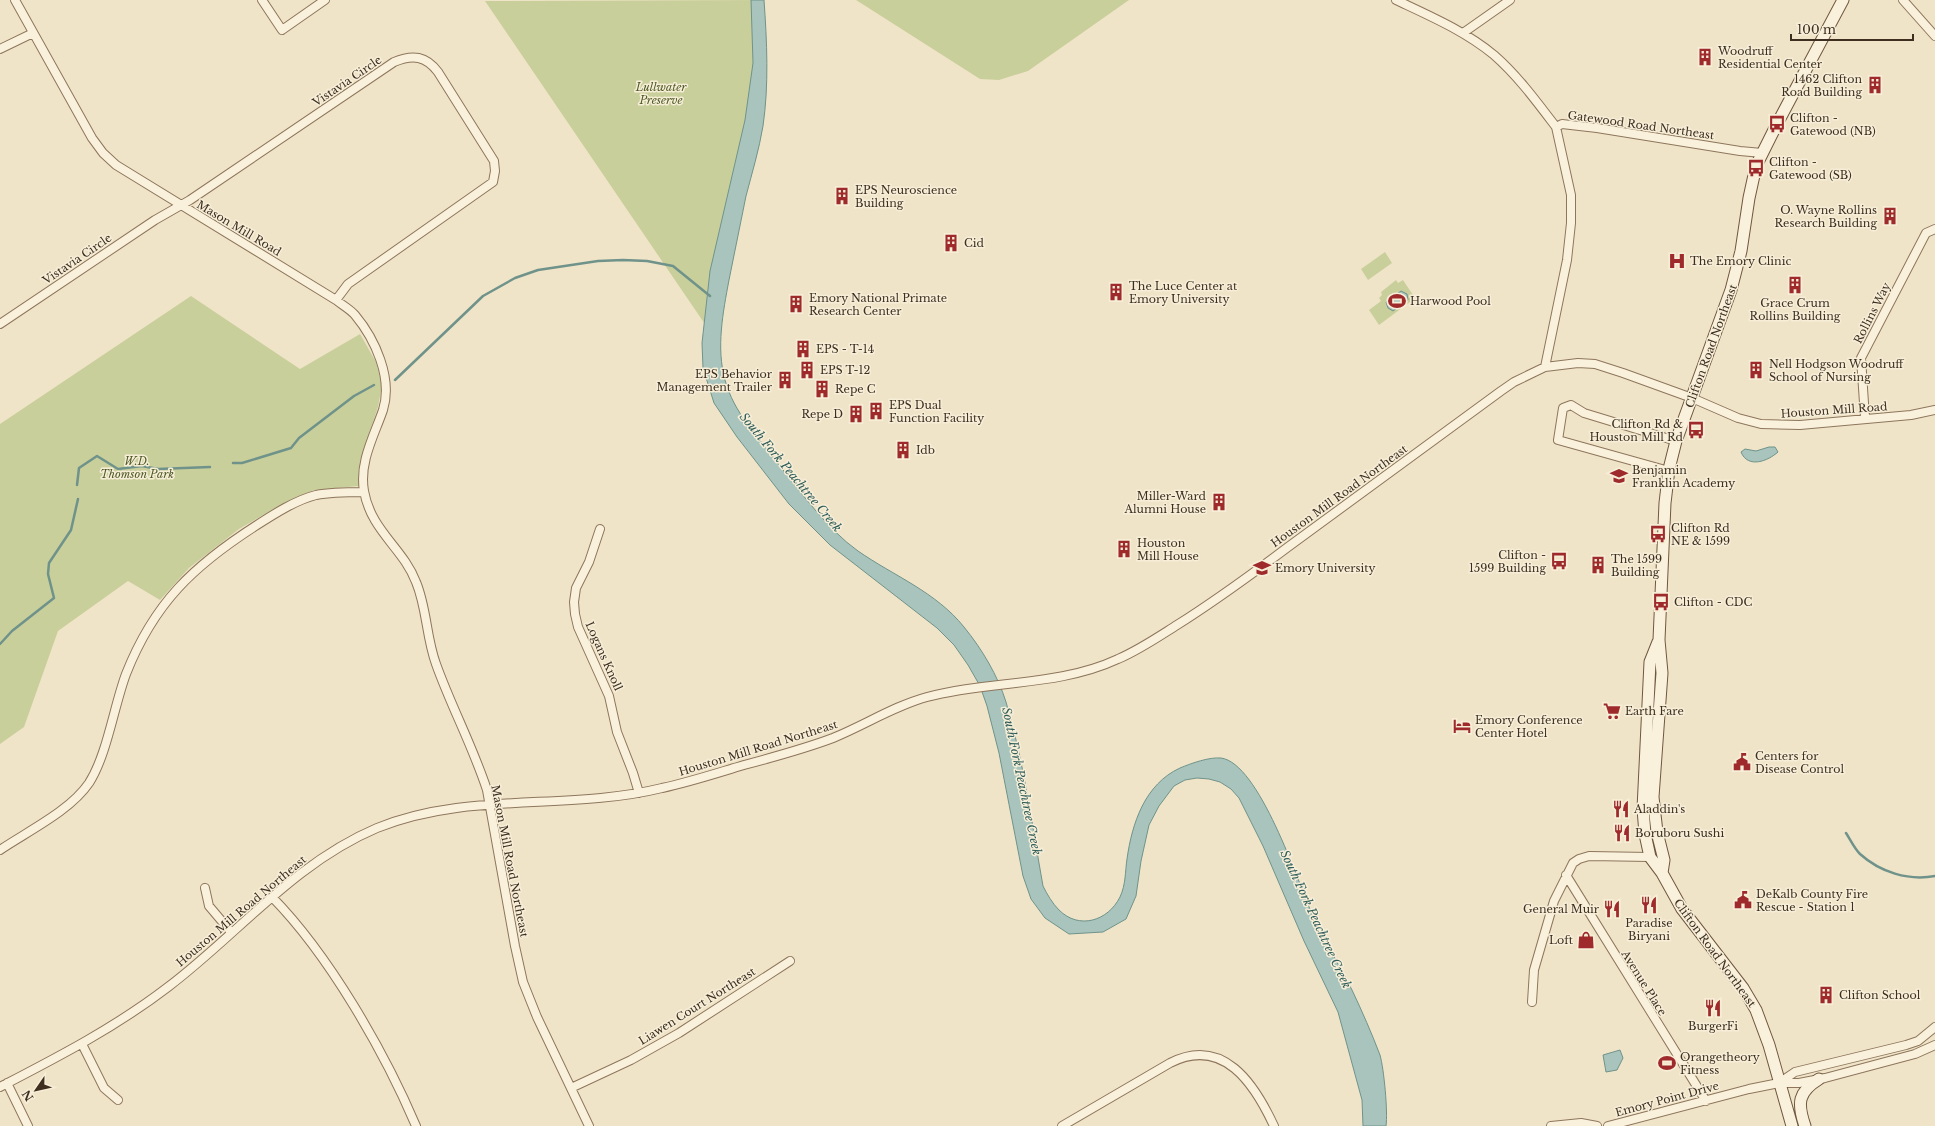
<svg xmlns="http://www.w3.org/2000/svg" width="1935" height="1126" font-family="'Libre Baskerville',serif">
<rect width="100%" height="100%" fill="#f0e4c8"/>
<path fill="#c9cf9b" d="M758 0V69L713 336 485 1Z
M856 0H1129L1028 71 999 80 980 79Z
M1385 252 1392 263 1368 280 1361 269Z
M1396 280 1398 283 1403 280 1413 295 1410 297V302L1379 325 1369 310 1381 301 1379 298 1382 295 1381 292Z
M191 296 300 369 360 334 376 362 382 385 378 407 360 461 359 486 314 490 277 507 239 529 189 568 160 600 128 581 58 631 24 727 0 744V424Z"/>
<path fill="#a9c4bc" stroke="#6f938a" d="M751 0H764C767 42 769 85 763 126 759 150 752 173 746 196 740 224 735 252 729 280 723 312 716 348 725 380 734 413 757 435 776 461 800 491 827 529 858 551 894 576 936 592 964 627 982 649 998 676 1006 702 1024 762 1032 825 1043 886 1047 894 1052 903 1059 910 1079 930 1108 921 1120 897 1126 884 1125 872 1127 859 1132 823 1145 784 1180 768 1192 763 1209 757 1221 758 1259 763 1298 882 1312 914 1323 940 1339 964 1352 990 1362 1011 1372 1034 1380 1055 1384 1069 1388 1112 1386 1126H1363L1362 1100 1338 1012 1304 941 1263 846 1239 798 1231 789 1220 782 1209 779 1197 778 1185 780 1174 786 1159 806 1149 825 1141 861 1136 896 1126 919 1103 932 1069 934 1045 918 1031 899 1023 876 999 753 987 706 980 686 968 665 954 645 937 628 830 545 789 504 737 437 714 403 703 368 702 343 710 271 745 120 753 63Z
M1401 291 1407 294 1408 300 1393 311 1388 308 1386 302Z
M1769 447H1775L1778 452C1768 461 1748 469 1741 452L1745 449 1756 451Z
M1620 1050 1623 1058 1617 1070 1606 1072 1603 1055Z"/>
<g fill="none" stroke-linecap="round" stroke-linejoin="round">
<path stroke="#6f938a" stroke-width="2.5" d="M395 380 483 296 515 278 538 270 598 261 623 260 647 261 673 266 710 296
M233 463H242L291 448 299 438 354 396 374 385
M77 485 79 468 97 456 118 469 142 466 158 469 210 467
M0 644 12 631 54 598 48 574 49 563 71 530 78 499
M1846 833C1850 839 1854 848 1860 854 1880 872 1908 881 1935 876"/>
<g stroke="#8d765c" stroke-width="10">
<path id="street" d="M15 0 92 138 103 153 116 165 336 300C342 305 350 309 355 315 375 339 393 378 383 410 374 436 359 462 364 491 371 531 403 548 416 582 427 608 426 637 436 664 451 706 473 747 487 790L515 946 523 982 537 1017 589 1126
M262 0 282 30 325 0
M1396 0C1430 16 1465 31 1494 55 1518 76 1537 102 1556 127L1562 124 1597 128 1740 151 1762 153
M1903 0 1935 36
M1463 33 1510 0
M0 49 33 33
M0 324 155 220 190 200 394 62C413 54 426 56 438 72L494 161 495 171 493 182 348 284 336 300
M1545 367 1567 260 1571 223V195L1556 127
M1865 418 1861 358 1926 233 1935 229
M1669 471 1558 440 1563 408 1571 405 1584 413 1676 441
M600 529 589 562 576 588 574 602 575 614 578 627 609 696 617 732 633 773 639 793
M0 850C28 831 70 811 89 783 107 755 114 706 126 674 154 603 193 566 257 525 274 514 296 500 316 495 331 492 348 492 364 492
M1566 875 1706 1101
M205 888 209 906 231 932
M272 897C329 955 384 1051 416 1126
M1532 1002 1534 970 1554 901 1573 863 1579 859 1589 856 1650 857
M82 1044 104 1088 118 1100
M7 1083 28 1126
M1779 1083 1795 1072 1906 1045 1918 1041 1935 1027
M0 1087C58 1057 116 1027 168 987 238 934 294 863 377 828 467 791 569 811 662 788 690 782 717 773 744 765 774 757 804 749 833 738 865 725 894 706 927 697 989 680 1058 687 1118 659 1139 650 1158 637 1177 625 1215 601 1252 574 1288 547 1359 495 1430 443 1501 391L1514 382 1545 367 1578 363 1595 364 1623 373 1692 398 1738 418 1761 424 1800 425 1911 415 1935 410
M571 1088 631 1060 679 1033 790 961
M1062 1126 1170 1063C1223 1036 1254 1083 1274 1126
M1551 1126 1581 1123 1597 1126
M1608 1126 1749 1089 1779 1083H1799L1825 1078 1915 1054 1935 1045"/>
</g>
<g stroke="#6f573f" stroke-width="13">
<path id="secondary" d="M1658 642 1650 662 1643 809 1645 834 1650 857 1662 873 1682 909 1743 988 1756 1010 1769 1045 1792 1126
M1662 873 1664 860 1657 832 1653 797 1662 673 1659 640 1665 503 1669 469 1676 441 1731 290 1741 251 1749 198 1756 166 1777 124 1843 0
M1805 1126C1797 1103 1798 1092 1819 1079"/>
</g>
<use href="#street" stroke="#faf1dc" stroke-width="8"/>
<use href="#secondary" stroke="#faf1dc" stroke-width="11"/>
</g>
<defs>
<g id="building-bare" transform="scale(1.38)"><path d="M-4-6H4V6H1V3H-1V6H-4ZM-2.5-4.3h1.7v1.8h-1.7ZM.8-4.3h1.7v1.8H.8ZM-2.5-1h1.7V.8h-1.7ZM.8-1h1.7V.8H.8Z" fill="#9e2a2b" stroke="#f7eed8" stroke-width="2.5" paint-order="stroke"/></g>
<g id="bus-bare" transform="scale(1.38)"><path d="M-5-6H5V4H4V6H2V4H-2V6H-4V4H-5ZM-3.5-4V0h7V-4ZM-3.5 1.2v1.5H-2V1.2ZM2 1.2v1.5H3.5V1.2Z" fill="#9e2a2b" stroke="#f7eed8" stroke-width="2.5" paint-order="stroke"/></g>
<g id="hospital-bare" transform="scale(1.38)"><path d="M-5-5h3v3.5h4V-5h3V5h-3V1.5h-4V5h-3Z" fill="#9e2a2b" stroke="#f7eed8" stroke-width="2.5" paint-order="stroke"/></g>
<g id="stadium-bare" transform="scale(1.38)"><path d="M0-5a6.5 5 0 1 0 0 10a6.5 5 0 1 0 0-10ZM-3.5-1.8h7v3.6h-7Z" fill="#9e2a2b" stroke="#f7eed8" stroke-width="2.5" paint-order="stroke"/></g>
<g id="school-bare" transform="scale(1.38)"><path d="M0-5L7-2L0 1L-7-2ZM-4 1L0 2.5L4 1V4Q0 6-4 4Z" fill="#9e2a2b" stroke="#f7eed8" stroke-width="2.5" paint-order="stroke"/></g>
<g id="university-bare" transform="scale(1.38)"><path d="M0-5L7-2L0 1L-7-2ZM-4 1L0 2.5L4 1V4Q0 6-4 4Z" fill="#9e2a2b" stroke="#f7eed8" stroke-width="2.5" paint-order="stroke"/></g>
<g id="supermarket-bare" transform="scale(1.38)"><path d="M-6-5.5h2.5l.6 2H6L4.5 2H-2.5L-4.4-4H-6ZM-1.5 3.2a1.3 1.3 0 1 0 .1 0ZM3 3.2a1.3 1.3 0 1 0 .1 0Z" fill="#9e2a2b" stroke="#f7eed8" stroke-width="2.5" paint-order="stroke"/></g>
<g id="hotel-bare" transform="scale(1.38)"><path d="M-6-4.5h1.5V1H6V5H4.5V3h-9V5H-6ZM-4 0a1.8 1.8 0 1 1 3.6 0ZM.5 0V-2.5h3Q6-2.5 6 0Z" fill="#9e2a2b" stroke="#f7eed8" stroke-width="2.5" paint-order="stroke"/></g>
<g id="civic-bare" transform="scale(1.38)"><path d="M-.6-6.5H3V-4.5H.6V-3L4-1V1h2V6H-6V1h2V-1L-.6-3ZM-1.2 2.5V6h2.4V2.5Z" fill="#9e2a2b" stroke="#f7eed8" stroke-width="2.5" paint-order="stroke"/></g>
<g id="restaurant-bare" transform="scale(1.38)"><path d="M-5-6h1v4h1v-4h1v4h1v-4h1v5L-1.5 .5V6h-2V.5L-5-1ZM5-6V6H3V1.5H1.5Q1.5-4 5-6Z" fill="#9e2a2b" stroke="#f7eed8" stroke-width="2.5" paint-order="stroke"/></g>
<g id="shop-bare" transform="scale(1.38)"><path d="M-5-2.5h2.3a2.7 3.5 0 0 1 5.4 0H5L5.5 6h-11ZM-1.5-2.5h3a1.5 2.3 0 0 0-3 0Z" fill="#9e2a2b" stroke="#f7eed8" stroke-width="2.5" paint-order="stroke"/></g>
</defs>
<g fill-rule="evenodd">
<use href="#building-bare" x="1705" y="57"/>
<use href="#building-bare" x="1875" y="85"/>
<use href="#bus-bare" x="1777" y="124"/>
<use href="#bus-bare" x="1756" y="168"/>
<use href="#building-bare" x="842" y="196"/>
<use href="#building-bare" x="1890" y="216"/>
<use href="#building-bare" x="951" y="243"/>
<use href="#hospital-bare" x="1677" y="261"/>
<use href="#building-bare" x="1795" y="285"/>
<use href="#building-bare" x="1116" y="292"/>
<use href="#stadium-bare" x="1397" y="301"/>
<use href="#building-bare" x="796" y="304"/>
<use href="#building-bare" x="803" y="349"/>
<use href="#building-bare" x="807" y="370"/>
<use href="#building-bare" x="1756" y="370"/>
<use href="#building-bare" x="785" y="380"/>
<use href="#building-bare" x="822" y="389"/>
<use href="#building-bare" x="876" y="411"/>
<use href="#building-bare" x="856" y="414"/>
<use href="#bus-bare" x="1696" y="430"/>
<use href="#building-bare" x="903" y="450"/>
<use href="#school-bare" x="1619" y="476"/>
<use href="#building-bare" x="1219" y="502"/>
<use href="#bus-bare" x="1658" y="534"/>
<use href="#building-bare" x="1124" y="549"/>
<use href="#bus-bare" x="1559" y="561"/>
<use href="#building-bare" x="1598" y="565"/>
<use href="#university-bare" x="1262" y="568"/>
<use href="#bus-bare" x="1661" y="602"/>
<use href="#supermarket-bare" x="1612" y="711"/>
<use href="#hotel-bare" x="1462" y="726"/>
<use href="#civic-bare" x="1742" y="762"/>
<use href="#restaurant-bare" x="1621" y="809"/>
<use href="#restaurant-bare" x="1622" y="833"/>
<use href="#civic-bare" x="1743" y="900"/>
<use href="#restaurant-bare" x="1649" y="905"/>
<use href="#restaurant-bare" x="1612" y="909"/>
<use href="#shop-bare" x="1586" y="940"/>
<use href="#building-bare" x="1826" y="995"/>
<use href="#restaurant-bare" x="1713" y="1008"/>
<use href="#stadium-bare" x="1667" y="1063"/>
</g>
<g text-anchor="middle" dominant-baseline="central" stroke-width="3" stroke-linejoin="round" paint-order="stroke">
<g font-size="11" fill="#3d2e20" stroke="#f7eed8" text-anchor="start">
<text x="1718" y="51">Woodruff<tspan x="1718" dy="13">Residential Center</tspan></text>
<text x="1862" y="79" text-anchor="end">1462 Clifton<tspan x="1862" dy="13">Road Building</tspan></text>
<text x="1790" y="118">Clifton -<tspan x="1790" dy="13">Gatewood (NB)</tspan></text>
<text x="1769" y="162">Clifton -<tspan x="1769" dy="13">Gatewood (SB)</tspan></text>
<text x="855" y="190">EPS Neuroscience<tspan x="855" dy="13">Building</tspan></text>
<text x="1877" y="210" text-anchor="end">O. Wayne Rollins<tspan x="1877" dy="13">Research Building</tspan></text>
<text x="964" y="243">Cid</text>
<text x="1690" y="261">The Emory Clinic</text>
<text x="1129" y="286">The Luce Center at<tspan x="1129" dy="13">Emory University</tspan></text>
<text x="809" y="298">Emory National Primate<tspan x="809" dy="13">Research Center</tspan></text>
<text x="1410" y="301">Harwood Pool</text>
<text x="1795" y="303" text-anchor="middle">Grace Crum<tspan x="1795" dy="13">Rollins Building</tspan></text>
<text x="816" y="349">EPS - T-14</text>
<text x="1769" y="364">Nell Hodgson Woodruff<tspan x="1769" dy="13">School of Nursing</tspan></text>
<text x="820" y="370">EPS T-12</text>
<text x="772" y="374" text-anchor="end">EPS Behavior<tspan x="772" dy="13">Management Trailer</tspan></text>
<text x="835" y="389">Repe C</text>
<text x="889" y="405">EPS Dual<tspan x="889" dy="13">Function Facility</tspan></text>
<text x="843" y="414" text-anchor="end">Repe D</text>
<text x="1683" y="424" text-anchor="end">Clifton Rd &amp;<tspan x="1683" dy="13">Houston Mill Rd</tspan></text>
<text x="916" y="450">Idb</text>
<text x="1632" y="470">Benjamin<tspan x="1632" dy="13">Franklin Academy</tspan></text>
<text x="1206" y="496" text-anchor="end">Miller-Ward<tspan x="1206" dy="13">Alumni House</tspan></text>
<text x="1671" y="528">Clifton Rd<tspan x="1671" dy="13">NE &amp; 1599</tspan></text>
<text x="1137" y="543">Houston<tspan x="1137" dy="13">Mill House</tspan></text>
<text x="1546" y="555" text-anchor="end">Clifton -<tspan x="1546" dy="13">1599 Building</tspan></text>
<text x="1611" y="559">The 1599<tspan x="1611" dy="13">Building</tspan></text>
<text x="1275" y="568">Emory University</text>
<text x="1674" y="602">Clifton - CDC</text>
<text x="1625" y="711">Earth Fare</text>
<text x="1475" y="720">Emory Conference<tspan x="1475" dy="13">Center Hotel</tspan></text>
<text x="1755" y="756">Centers for<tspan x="1755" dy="13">Disease Control</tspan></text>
<text x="1634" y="809">Aladdin's</text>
<text x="1635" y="833">Boruboru Sushi</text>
<text x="1756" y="894">DeKalb County Fire<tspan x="1756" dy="13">Rescue - Station 1</tspan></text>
<text x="1599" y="909" text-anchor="end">General Muir</text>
<text x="1649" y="923" text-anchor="middle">Paradise<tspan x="1649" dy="13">Biryani</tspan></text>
<text x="1573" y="940" text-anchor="end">Loft</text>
<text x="1839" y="995">Clifton School</text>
<text x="1713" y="1026" text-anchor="middle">BurgerFi</text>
<text x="1680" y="1057">Orangetheory<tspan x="1680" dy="13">Fitness</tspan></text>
</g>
<g font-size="11" fill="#3d2e20" stroke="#f7eed8">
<text transform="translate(347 81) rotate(-34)">Vistavia Circle</text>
<text transform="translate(1641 125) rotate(8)">Gatewood Road Northeast</text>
<text transform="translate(239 228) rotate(31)">Mason Mill Road</text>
<text transform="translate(77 259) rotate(-34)">Vistavia Circle</text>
<text transform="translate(1872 313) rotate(-63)">Rollins Way</text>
<text transform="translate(1711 346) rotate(-70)">Clifton Road Northeast</text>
<text transform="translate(1834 410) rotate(-4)">Houston Mill Road</text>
<text transform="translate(1339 496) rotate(-36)">Houston Mill Road Northeast</text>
<text transform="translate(604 656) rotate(66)">Logans Knoll</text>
<text transform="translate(758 748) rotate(-17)">Houston Mill Road Northeast</text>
<text transform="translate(510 861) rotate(79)">Mason Mill Road Northeast</text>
<text transform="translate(241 911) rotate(-40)">Houston Mill Road Northeast</text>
<text transform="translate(1715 953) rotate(54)">Clifton Road Northeast</text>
<text transform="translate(1644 983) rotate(58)">Avenue Place</text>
<text transform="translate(697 1006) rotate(-32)">Liawen Court Northeast</text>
<text transform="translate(1667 1099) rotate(-15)">Emory Point Drive</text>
</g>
<g font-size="11" font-style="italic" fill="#4d5a26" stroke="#f7eed8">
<text x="661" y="87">Lullwater<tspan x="661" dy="13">Preserve</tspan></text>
<text x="137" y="461">W.D.<tspan x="137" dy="13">Thomson Park</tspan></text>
</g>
<g font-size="12" font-style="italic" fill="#2f5d5a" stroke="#f7eed8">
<text transform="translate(791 472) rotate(50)">South Fork Peachtree Creek</text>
<text transform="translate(1022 781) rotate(78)">South Fork Peachtree Creek</text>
<text transform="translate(1316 919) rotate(65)">South Fork Peachtree Creek</text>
</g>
</g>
<g transform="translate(36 1090) rotate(236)" stroke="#f7eed8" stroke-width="3" paint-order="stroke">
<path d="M0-3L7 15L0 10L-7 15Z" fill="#3d2e20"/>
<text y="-6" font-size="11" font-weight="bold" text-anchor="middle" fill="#3d2e20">N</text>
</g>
<path d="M1791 34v6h122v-6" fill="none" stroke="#3d2e20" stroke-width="2"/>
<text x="1797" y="34" font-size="12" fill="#3d2e20" stroke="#f7eed8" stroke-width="3" paint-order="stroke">100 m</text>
</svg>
